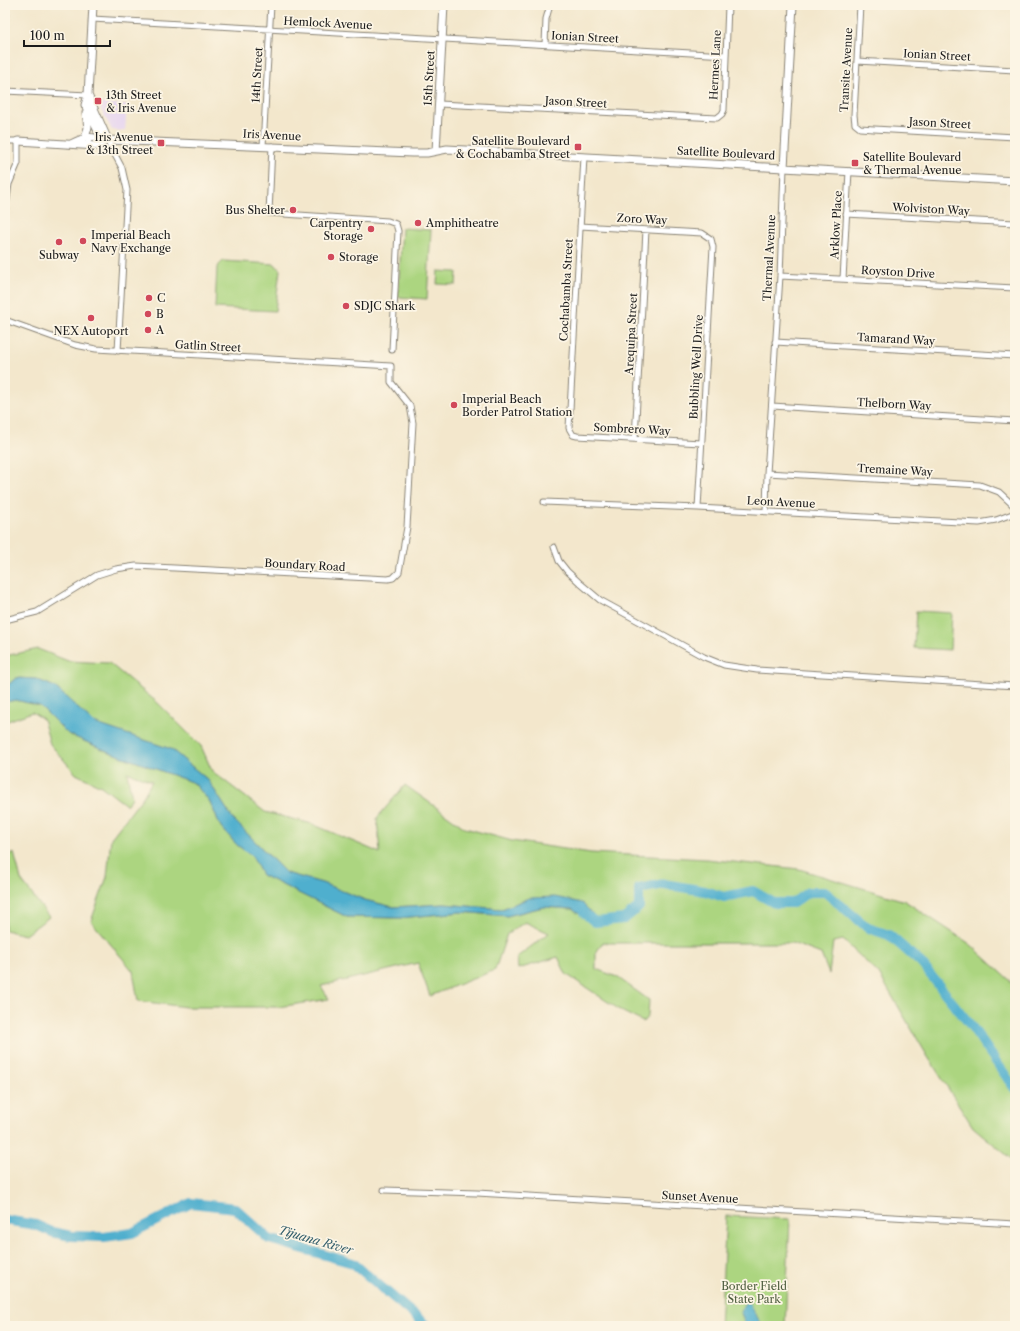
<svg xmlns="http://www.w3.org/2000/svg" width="1020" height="1331" font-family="'Libre Caslon Text',serif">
<rect width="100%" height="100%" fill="#fcf5e5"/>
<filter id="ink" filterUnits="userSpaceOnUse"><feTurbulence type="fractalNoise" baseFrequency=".025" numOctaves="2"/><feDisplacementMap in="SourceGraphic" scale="8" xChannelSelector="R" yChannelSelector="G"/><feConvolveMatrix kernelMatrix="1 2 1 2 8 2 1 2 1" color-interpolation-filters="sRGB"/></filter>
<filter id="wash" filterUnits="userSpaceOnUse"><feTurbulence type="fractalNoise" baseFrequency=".012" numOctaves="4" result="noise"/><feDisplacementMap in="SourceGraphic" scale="16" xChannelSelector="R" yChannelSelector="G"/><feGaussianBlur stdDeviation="0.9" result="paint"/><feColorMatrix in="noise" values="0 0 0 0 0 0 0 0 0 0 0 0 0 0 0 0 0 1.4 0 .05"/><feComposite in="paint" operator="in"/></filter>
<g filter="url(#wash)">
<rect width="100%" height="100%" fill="#f3e7cc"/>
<path fill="#e5d3f1" d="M100 103 127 105 125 131 112 130 100 108Z"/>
<path fill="#acd580" stroke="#64784e" d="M402 228 431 230 427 299 398 297Z
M223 261 275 264 280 270 275 311 215 308 217 267Z
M438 271 457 272 456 285 437 284Z
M916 611 952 613 950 650 914 648Z
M38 649 68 661 109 663 158 703 201 746 212 771 265 812 312 824 380 853 377 818 405 785 465 828 512 841 591 853 706 859 799 869 905 901 970 944 1015 985V1162L973 1127 928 1057 879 974 843 940 833 942 829 974 821 954 792 943H602L596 953V969L617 977 649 1000 648 1016 643 1022 623 1012 566 974 558 957 518 969 517 957 549 933 525 922 507 934 495 970 430 996 418 963 321 986 329 999 279 1007H186L138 1001 133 971 91 921 107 877 111 838 143 797 152 781 127 772 132 798 126 805 101 786 76 774 50 744 43 719 32 712 5 722V702L16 700 40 706 68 734 107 751 194 783 210 802 221 827 237 845 252 856 262 875 347 917 400 918 461 912 507 916 543 907 572 909 595 924 592 913 529 898 502 909 444 904 393 907 365 900 322 883 286 873 233 819 208 780 171 749 93 723 55 687 36 679 16 678 9 684H5V656Z
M14 853 21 880 49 917 25 935 5 930V856Z
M726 1216 790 1219 785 1326H720Z"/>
<path fill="#50afce" stroke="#366675" d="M16 678 36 679 55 687 94 723 171 749 208 780 233 819 286 873 322 883 365 900 393 907 444 904 502 909 529 898 555 897 582 903 592 913 595 925 572 909 543 907 507 916 461 912 400 918 347 917 262 875 252 856 237 845 221 827 210 802 194 783 107 751 68 734 40 706 16 700 5 702V684H9Z
M747 1301 763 1326 746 1325 740 1311Z"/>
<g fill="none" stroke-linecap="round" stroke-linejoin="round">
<path stroke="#50afce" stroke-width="10" d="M584 913 595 922 624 919 639 907V889L664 884 705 891 724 897 753 891 774 903H793L808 892H825L868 928 889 935 921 963 972 1027 1015 1089
M5 1220 36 1225 52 1232 71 1236 104 1237 132 1233 191 1203 235 1208 269 1239 353 1263 427 1326"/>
</g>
</g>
<g filter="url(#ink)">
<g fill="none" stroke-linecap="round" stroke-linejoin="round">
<g stroke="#888274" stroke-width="7">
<path id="street" d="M860 5 854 115 855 124 860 128 874 129 1015 137
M92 19 726 55
M5 30 6 5
M545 45 546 19 550 5
M857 61 1015 70
M5 91 88 95
M439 104 717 118 722 114 724 110 728 5
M107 140 122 168 127 190 118 351
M5 141H18V163L9 184 5 213
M263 146 271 5
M272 146 269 213 388 221 396 224 398 231 392 350
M584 157 569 428 573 435 577 436 701 443
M846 214 1015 223
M580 226 702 233 711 239 713 247 698 508
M780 276 1015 288
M843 279 849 171
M5 320 75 345 96 349 391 366V382L410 406 413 423 407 527 399 572 393 578 388 579 136 566 116 569 97 575 37 612 5 620
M775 342 1015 356
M772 406 1015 421
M635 439 646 230
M767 473 980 485 999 492 1015 507
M544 502 698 508 979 523 996 520 1015 513
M766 511 767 473 780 276 784 168
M554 547 559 561 567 571 581 584 600 600 704 657 724 665 757 670 1015 686
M384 1190 477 1193 1015 1224"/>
</g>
<g stroke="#888274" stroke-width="9">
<path id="secondary" d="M93 5 88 95 85 105 98 131 107 140
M88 95 107 138
M85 137 88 128 86 113
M18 141 97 146 107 140
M71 144C87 136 90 136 107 140L412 153H427L447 149 1015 181
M436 151 444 5
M784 168 793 5"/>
</g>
<use href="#street" stroke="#fff" stroke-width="5"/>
<use href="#secondary" stroke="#fff" stroke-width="7"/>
</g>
</g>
<g fill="#d1495b" stroke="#fcf5e5" stroke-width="1.5">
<rect x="94" y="97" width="8" height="8" rx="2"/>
<rect x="157" y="139" width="8" height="8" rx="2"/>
<rect x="574" y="143" width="8" height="8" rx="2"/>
<rect x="851" y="159" width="8" height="8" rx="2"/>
<circle cx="293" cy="210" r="4"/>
<circle cx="418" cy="223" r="4"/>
<circle cx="371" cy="229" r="4"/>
<circle cx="83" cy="241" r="4"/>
<circle cx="59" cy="242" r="4"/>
<circle cx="331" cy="257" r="4"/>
<circle cx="149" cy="298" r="4"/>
<circle cx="346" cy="306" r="4"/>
<circle cx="148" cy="314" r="4"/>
<circle cx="91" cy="318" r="4"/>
<circle cx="148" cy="330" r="4"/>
<circle cx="454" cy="405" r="4"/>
</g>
<g text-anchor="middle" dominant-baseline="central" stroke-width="3.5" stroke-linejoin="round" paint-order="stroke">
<g font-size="11" fill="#1c1c1c" stroke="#fcf5e5">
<text transform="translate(328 23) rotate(3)">Hemlock Avenue</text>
<text transform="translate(585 37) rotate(3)">Ionian Street</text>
<text transform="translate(937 55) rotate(3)">Ionian Street</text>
<text transform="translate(715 65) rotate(-87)">Hermes Lane</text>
<text transform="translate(846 70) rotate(-87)">Transite Avenue</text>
<text transform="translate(257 75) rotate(-87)">14th Street</text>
<text transform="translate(429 78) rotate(-87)">15th Street</text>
<text transform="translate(576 102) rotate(3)">Jason Street</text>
<text transform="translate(940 123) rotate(3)">Jason Street</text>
<text transform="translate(272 135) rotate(3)">Iris Avenue</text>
<text transform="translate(726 153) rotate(3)">Satellite Boulevard</text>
<text transform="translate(931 209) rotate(3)">Wolviston Way</text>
<text transform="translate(642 219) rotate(3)">Zoro Way</text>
<text transform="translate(836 225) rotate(-87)">Arklow Place</text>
<text transform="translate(769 258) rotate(-87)">Thermal Avenue</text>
<text transform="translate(898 272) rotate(3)">Royston Drive</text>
<text transform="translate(566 290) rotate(-87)">Cochabamba Street</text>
<text transform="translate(631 334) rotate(-87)">Arequipa Street</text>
<text transform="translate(896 339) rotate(3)">Tamarand Way</text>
<text transform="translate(208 346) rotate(3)">Gatlin Street</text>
<text transform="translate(696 367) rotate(-87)">Bubbling Well Drive</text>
<text transform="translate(894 404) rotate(3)">Thelborn Way</text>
<text transform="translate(632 429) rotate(3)">Sombrero Way</text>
<text transform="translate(895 470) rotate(3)">Tremaine Way</text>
<text transform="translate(781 502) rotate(3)">Leon Avenue</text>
<text transform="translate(305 565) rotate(3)">Boundary Road</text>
<text transform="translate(700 1197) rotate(3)">Sunset Avenue</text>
</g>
<g font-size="11" fill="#1c1c1c" stroke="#fcf5e5" text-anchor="start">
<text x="106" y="95">13th Street<tspan x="106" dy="13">&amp; Iris Avenue</tspan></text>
<text x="153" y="137" text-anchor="end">Iris Avenue<tspan x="153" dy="13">&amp; 13th Street</tspan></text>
<text x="570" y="141" text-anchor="end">Satellite Boulevard<tspan x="570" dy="13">&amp; Cochabamba Street</tspan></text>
<text x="863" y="157">Satellite Boulevard<tspan x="863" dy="13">&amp; Thermal Avenue</tspan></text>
<text x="285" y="210" text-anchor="end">Bus Shelter</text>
<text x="363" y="223" text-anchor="end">Carpentry<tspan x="363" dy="13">Storage</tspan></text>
<text x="426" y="223">Amphitheatre</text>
<text x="91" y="235">Imperial Beach<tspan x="91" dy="13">Navy Exchange</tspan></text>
<text x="59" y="255" text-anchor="middle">Subway</text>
<text x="339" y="257">Storage</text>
<text x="157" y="298">C</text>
<text x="354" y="306">SDJC Shark</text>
<text x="156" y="314">B</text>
<text x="156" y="330">A</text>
<text x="91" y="331" text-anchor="middle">NEX Autoport</text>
<text x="462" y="399">Imperial Beach<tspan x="462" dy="13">Border Patrol Station</tspan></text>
</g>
<g font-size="11" fill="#4e5d3f" stroke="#fcf5e5">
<text x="754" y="1286">Border Field<tspan x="754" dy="13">State Park</tspan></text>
</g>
<g font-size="12" font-style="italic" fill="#335e6c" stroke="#fcf5e5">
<text transform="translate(316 1240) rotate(16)">Tijuana River</text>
</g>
</g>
<rect width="1020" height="1331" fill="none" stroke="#fcf5e5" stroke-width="20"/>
<path d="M24 40v6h86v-6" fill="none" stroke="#1c1c1c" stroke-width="2"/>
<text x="30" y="40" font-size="12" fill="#1c1c1c" stroke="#fcf5e5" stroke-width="3" paint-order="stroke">100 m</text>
</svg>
